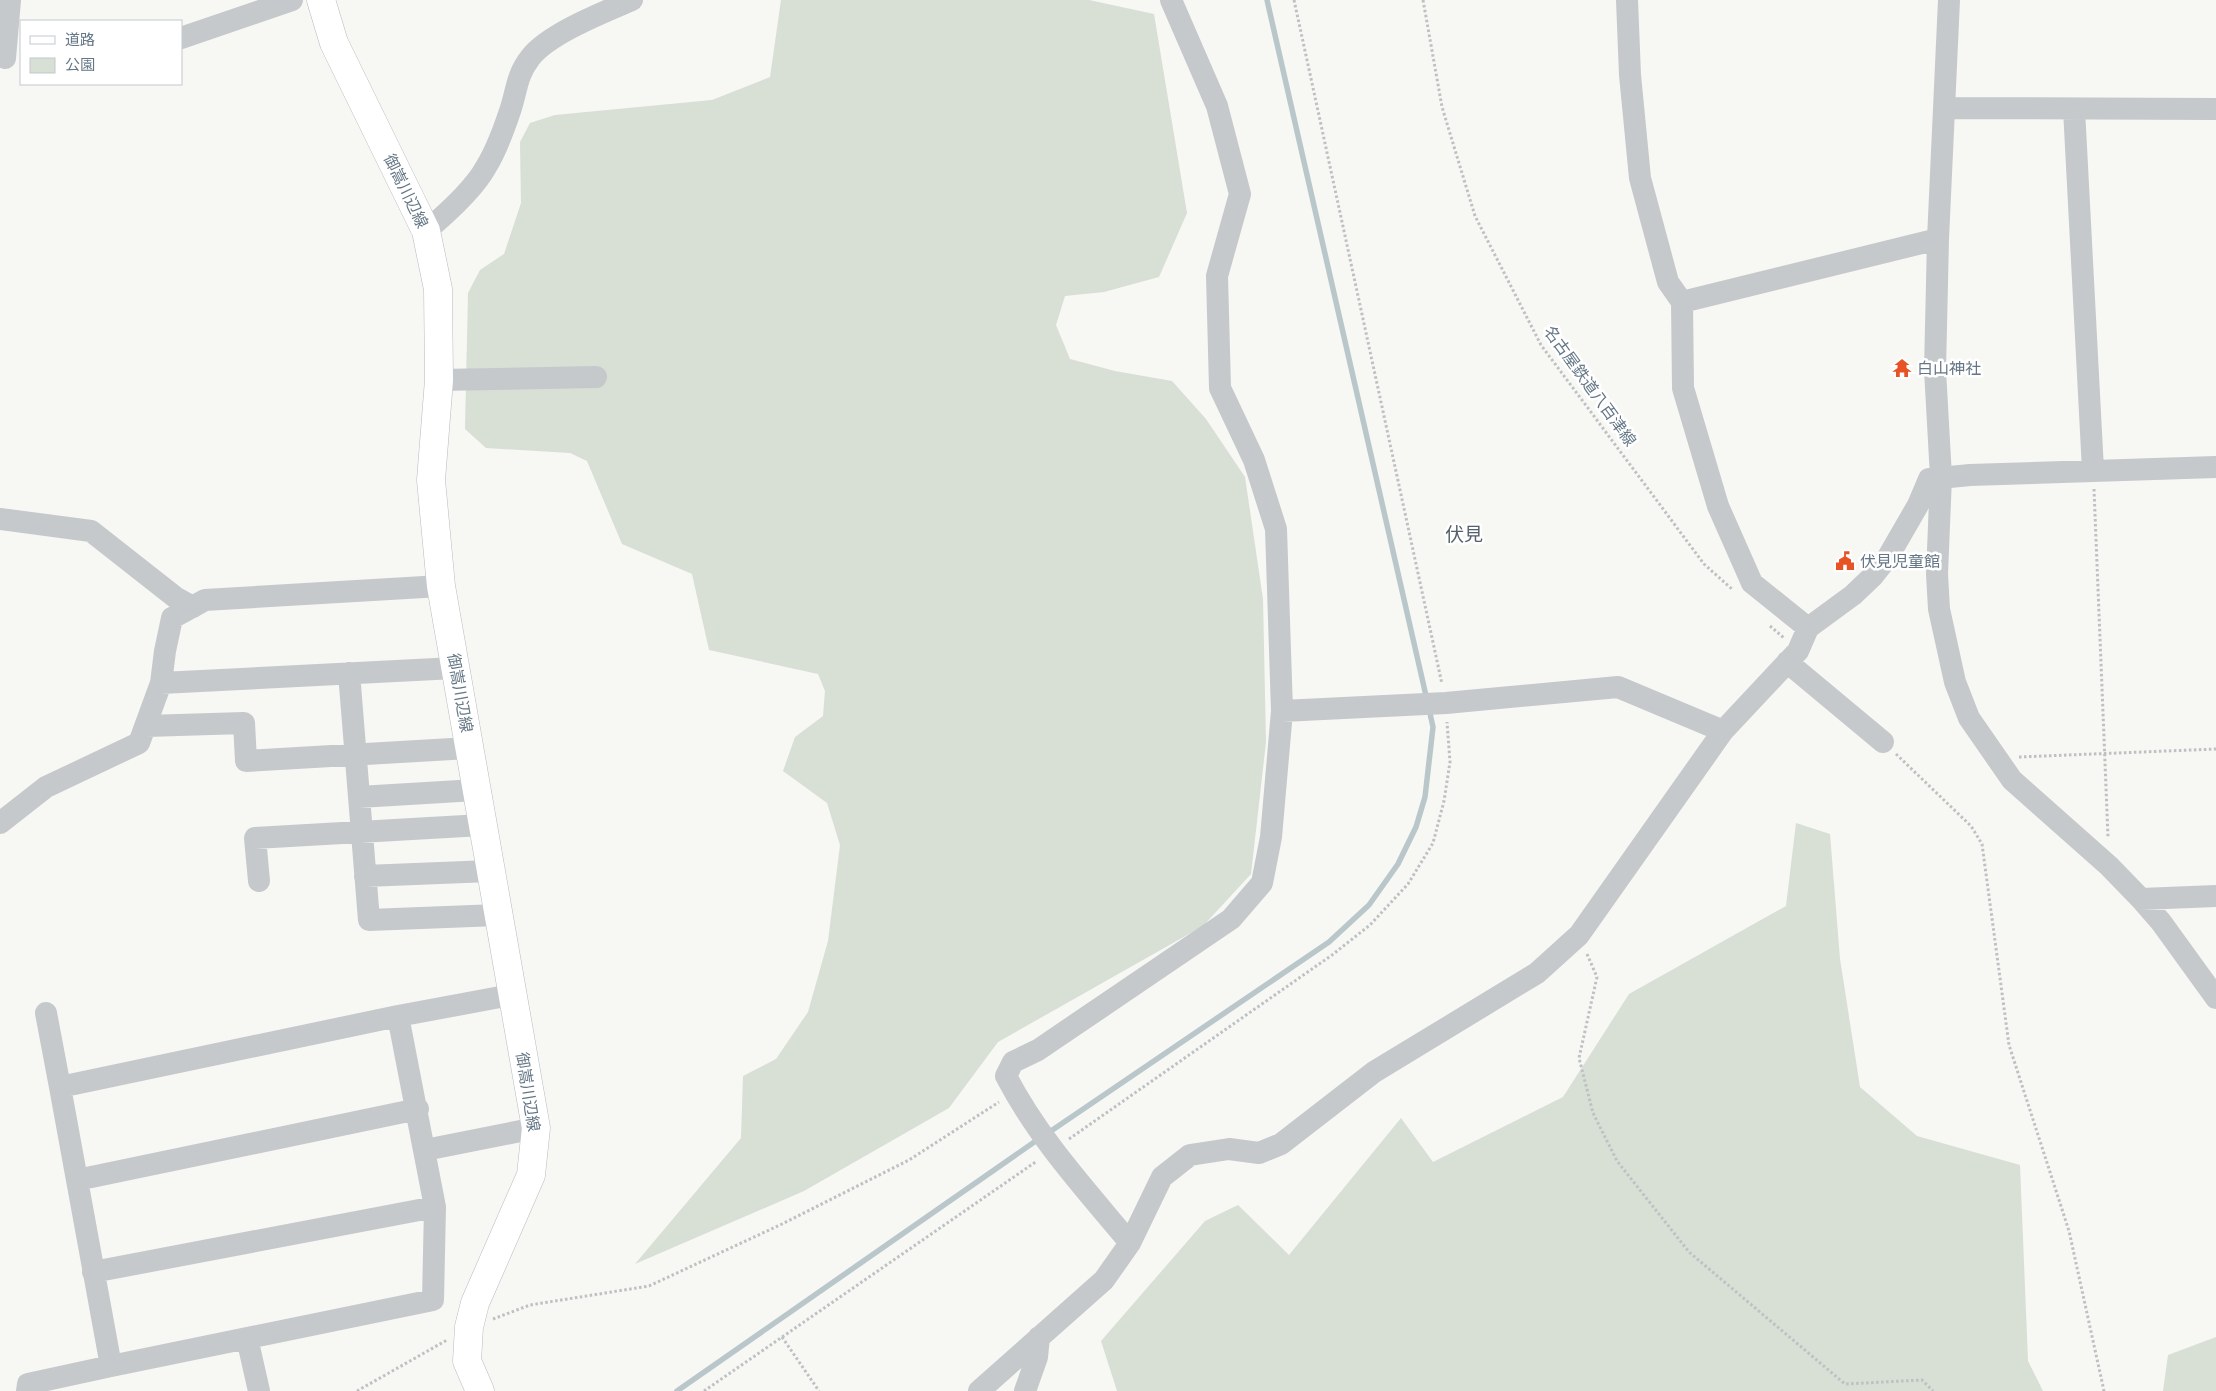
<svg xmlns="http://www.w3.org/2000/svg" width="2216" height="1391" font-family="Roboto,'Noto Sans JP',sans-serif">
<rect width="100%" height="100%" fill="#f7f7f4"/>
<path fill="#d8dfd5" d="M781 0H1089L1154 14 1187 213 1159 277 1104 292 1065 296 1056 325 1070 359 1115 371 1172 381 1206 419 1245 477 1263 599 1266 742 1251 874 1203 926 998 1042 949 1108 804 1191 635 1264 741 1138 743 1076 776 1059 808 1012 828 941 840 845 827 803 783 771 795 737 823 716 825 691 818 674 709 650 692 574 622 544 587 461 570 453 486 448 465 429 468 293 480 270 504 254 521 203 520 142 530 123 555 115 712 100 770 77Z
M1796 823 1830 834 1840 959 1860 1087 1917 1136 2020 1165 2028 1361 2043 1391H1117L1101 1341 1205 1221 1238 1205 1289 1255 1401 1118 1433 1162 1563 1097 1629 994 1786 906Z
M2216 1337V1391H2163L2168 1355Z"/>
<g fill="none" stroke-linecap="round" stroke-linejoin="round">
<path stroke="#bac7ca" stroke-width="5.5" d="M1267 0 1427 700
M1048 1133 1329 942 1369 905 1398 864 1416 827 1425 797 1433 727 1429 709
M677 1391 1040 1138"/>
<g stroke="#b7bcc1" stroke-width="29">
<path id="secondary" d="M321 0 334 43 426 231 438 289 439 380 431 480 441 586 536 1128 531 1175 475 1303 469 1327 467 1361 480 1391"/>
</g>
<path stroke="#bec1c3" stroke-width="3" stroke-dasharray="2.5 2.5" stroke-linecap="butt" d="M1294 0 1442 684
M1423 0 1442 107 1475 216 1541 345 1704 564 1733 590
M2094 489 2108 837
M1770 626 1784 638
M1896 754 1971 826 1982 844 2009 1045 2069 1231 2104 1391
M2019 757 2216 749
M1587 954 1597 977 1579 1058 1593 1113 1617 1161 1689 1252 1845 1384 1922 1380 1933 1391
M1069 1139 1332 955 1370 925 1408 884 1433 843 1444 801 1450 762 1447 722
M493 1319 530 1305 649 1286 782 1224 909 1160 999 1102
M782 1337 819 1391
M357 1391 447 1340
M704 1391 1037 1161"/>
<path stroke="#c5c9cc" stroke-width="22" d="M1627 0 1630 75 1640 178 1668 282 1682 302 1683 388 1718 506 1752 583 1808 628
M1949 0 1938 239 1935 370 1941 477 1937 574 1939 609 1955 682 1969 718 2012 780 2109 866 2141 899 2161 922 2216 998
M181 38 292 0
M5 58 10 0
M1944 108 2216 109
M2074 109 2093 470
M426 231C445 215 474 189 486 167 496 151 504 129 510 111 517 91 516 76 530 58 548 34 604 12 632 0
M1682 302 1938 239
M439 380 596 377
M0 519 91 531 175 597 193 607
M1787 662 1883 742
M349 673 369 920 498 915
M161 683 455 668
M1282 711 1446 703 1618 687 1723 731
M146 726 244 723 246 761 469 748
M359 797 476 790
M0 823 46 787 139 743 161 683 165 651 172 618 205 600 441 586
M365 876 490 871
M259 881 255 838 482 825
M2141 899 2216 896
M46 1013 60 1087
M398 1016 435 1207 433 1300 111 1366 60 1087 398 1016 511 995
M425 1150 536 1128
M77 1180 418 1109
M1130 1243C1086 1190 1038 1138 1006 1076L1013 1062 1038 1050 1231 919 1262 883 1271 837 1282 711 1276 529 1254 460 1220 388 1217 276 1240 194 1217 106 1171 0
M93 1272 435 1207
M247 1338 259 1391
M27 1391 28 1384 111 1366
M979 1391 1104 1280 1130 1243 1162 1177 1190 1155 1229 1149 1259 1153 1281 1144 1374 1072 1537 973 1579 935 1723 731 1798 651 1808 628 1853 595 1873 576 1888 557 1918 505 1929 479 1970 475 2216 467
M1025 1391 1037 1357 1039 1337"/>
<use href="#secondary" stroke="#fff" stroke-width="28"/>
</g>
<defs>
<g id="temple-bare" transform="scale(1.5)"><path d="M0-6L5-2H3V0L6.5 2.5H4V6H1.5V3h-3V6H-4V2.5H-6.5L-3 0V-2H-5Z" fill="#e75325" stroke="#fff" stroke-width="2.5" paint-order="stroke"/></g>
<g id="civic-bare" transform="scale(1.5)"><path d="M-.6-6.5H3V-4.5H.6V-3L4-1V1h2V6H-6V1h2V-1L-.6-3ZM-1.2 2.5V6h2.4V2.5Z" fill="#e75325" stroke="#fff" stroke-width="2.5" paint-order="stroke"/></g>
</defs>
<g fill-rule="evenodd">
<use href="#temple-bare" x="1902" y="368"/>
<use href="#civic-bare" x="1845" y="561"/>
</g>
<g text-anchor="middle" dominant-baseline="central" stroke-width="5" stroke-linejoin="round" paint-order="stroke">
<g font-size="16" fill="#657786" stroke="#fff">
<text transform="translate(406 191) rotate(64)">御嵩川辺線</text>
<text transform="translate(1590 386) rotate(54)">名古屋鉄道八百津線</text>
<text transform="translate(460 693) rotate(80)">御嵩川辺線</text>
<text transform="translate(528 1092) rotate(81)">御嵩川辺線</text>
</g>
<g font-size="16" fill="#657786" stroke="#fff" text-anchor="start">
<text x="1917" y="368">白山神社</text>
<text x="1860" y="561">伏見児童館</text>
</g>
<g font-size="19" fill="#54606b" stroke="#fff">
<text x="1464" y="534">伏見</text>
</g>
</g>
<rect x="20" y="20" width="162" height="65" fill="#ffffff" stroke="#c1c9cf"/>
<rect x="30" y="36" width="25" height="8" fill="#ffffff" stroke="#c1c9cf"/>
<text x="65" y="45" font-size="15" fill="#657786">道路</text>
<rect x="30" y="58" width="25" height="15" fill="#d8dfd5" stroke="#c1c9cf"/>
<text x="65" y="70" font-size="15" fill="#657786">公園</text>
</svg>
